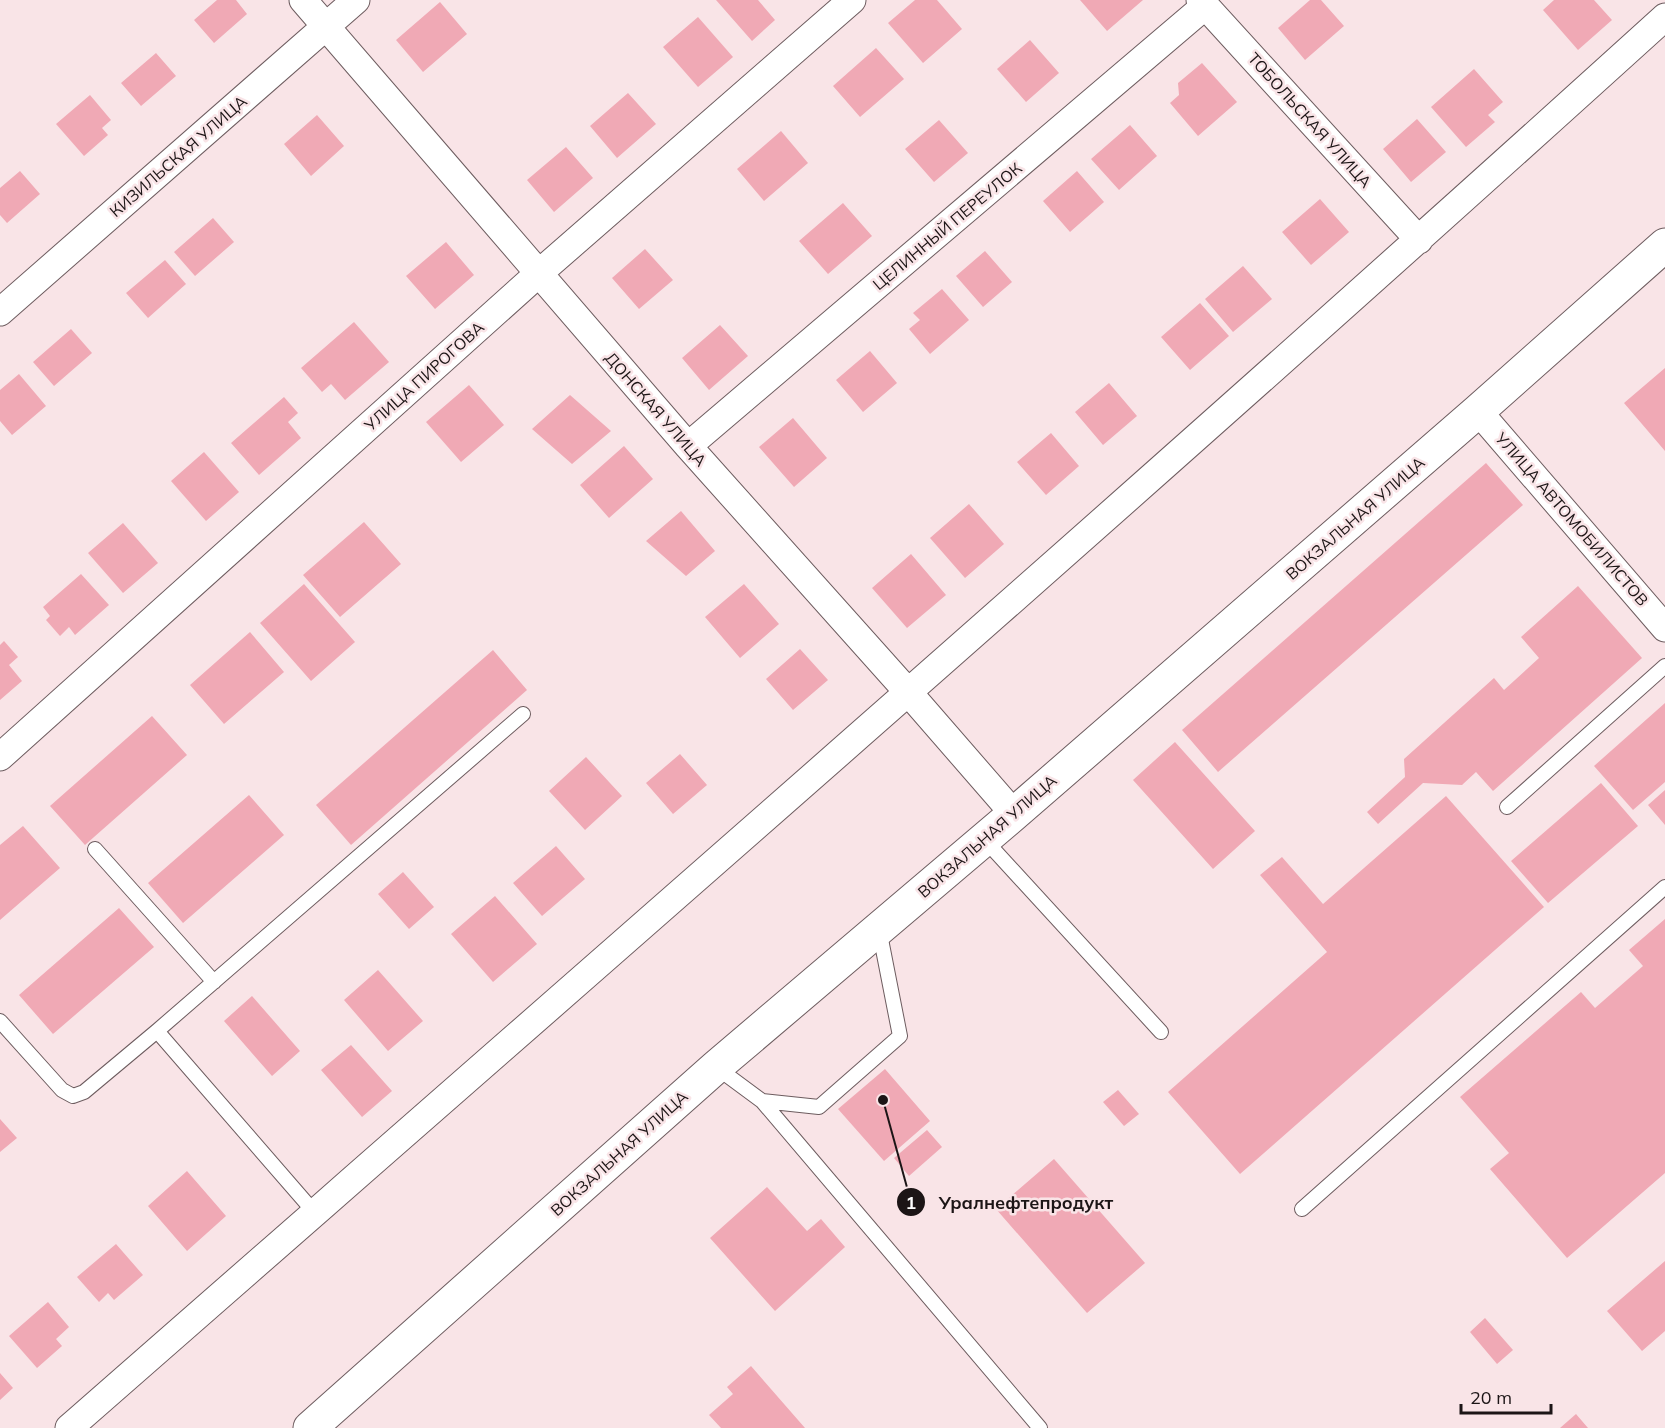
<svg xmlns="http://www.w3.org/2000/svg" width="1665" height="1428" font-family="Mulish,sans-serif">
<rect width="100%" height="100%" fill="#f9e4e7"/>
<path fill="#f0a9b5" d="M217 0H236L247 14 214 43 194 20Z
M716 0H758L775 20 752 41Z
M915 0H937L962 29 923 63 888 23Z
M1080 0H1143L1107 31Z
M1310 0H1321L1344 26 1305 60 1278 28Z
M1554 0H1594L1612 20 1578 50 1543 10Z
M440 2 467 34 423 72 396 40Z
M698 17 733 57 698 87 663 47Z
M1030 40 1059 73 1026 102 997 69Z
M876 48 904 79 860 117 833 86Z
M156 53 176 76 141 106 121 83Z
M1202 63 1237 102 1198 136 1170 103 1179 95 1178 83Z
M1474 69 1503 102 1488 115 1495 122 1466 147 1431 107Z
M628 93 656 124 617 158 590 126Z
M90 95 111 120 102 128 108 135 84 156 56 124Z
M317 115 344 146 311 176 284 144Z
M1417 119 1446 152 1411 182 1383 149Z
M939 120 968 153 934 182 905 149Z
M1130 125 1157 156 1119 190 1091 159Z
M781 131 808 163 764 201 737 169Z
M566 147 593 178 554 212 527 180Z
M20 171 40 194 7 223 0 215V188Z
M1077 171 1104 202 1070 232 1043 201Z
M1320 199 1349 232 1311 265 1282 232Z
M843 203 872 236 828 274 799 241Z
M213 218 234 242 195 276 174 252Z
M446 242 474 275 435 309 406 276Z
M645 249 673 280 639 309 612 278Z
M985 251 1012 282 983 307 956 276Z
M165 260 186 284 148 318 126 293Z
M1243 266 1272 299 1233 332 1205 299Z
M942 289 969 320 930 354 909 329 920 320 913 313Z
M1200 303 1229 336 1190 370 1161 337Z
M354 322 389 362 345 400 331 384 322 392 301 368Z
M720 325 748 356 709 390 682 358Z
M71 329 92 353 54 386 33 362Z
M870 351 897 383 863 412 836 380Z
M1665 368V451L1624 403Z
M19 374 46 406 12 435 0 421V390Z
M1109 383 1137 416 1103 445 1075 412Z
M469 385 504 425 461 462 426 422Z
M570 395 611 431 572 464 532 429Z
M284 397 298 413 288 422 301 438 259 475 231 443Z
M793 418 827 458 794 487 759 447Z
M1051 433 1079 466 1046 495 1017 462Z
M624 446 653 479 609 518 580 485Z
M204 452 239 492 206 521 171 481Z
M1486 463 1523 505 1218 772 1182 730Z
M969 504 1004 544 965 578 930 538Z
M681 511 715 551 686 576 646 541Z
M364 522 401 564 340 617 303 575Z
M123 523 158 563 123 593 88 553Z
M911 554 946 595 907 628 872 588Z
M81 574 109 605 75 635 69 627 60 636 46 620 50 616 43 607Z
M304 584 355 642 311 681 260 623Z
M744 584 779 624 740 658 705 617Z
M1578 586 1642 658 1493 791 1476 772 1462 785 1423 783 1378 824 1367 812 1405 777 1404 759 1494 678 1504 690 1539 658 1521 637Z
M250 632 284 672 224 724 190 685Z
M4 641 18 657 9 665 22 681 0 700V645Z
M800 649 828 680 793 710 766 679Z
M493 650 527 690 351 845 316 805Z
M1665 703V782L1633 810 1594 766Z
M152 716 187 755 85 845 50 806Z
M1175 742 1255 831 1213 869 1133 780Z
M680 754 707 785 673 814 646 783Z
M586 757 622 796 585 830 549 791Z
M1601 783 1638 826 1548 903 1511 861Z
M1665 790V825L1648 805Z
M249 795 284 835 183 923 148 883Z
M1446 796 1544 907 1240 1174 1168 1092 1327 952 1260 875 1282 857 1323 904Z
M23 826 60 868 0 920V845Z
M556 846 585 879 542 916 513 883Z
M403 872 434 907 409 929 378 894Z
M495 896 537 944 493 982 451 934Z
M119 908 154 947 53 1034 19 995Z
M1665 919V1173L1567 1258 1490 1169 1509 1153 1460 1097 1581 992 1595 1008 1643 966 1629 950Z
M378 970 423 1021 388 1051 344 1000Z
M252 996 300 1051 272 1076 224 1021Z
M351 1045 392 1091 362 1117 321 1070Z
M885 1069 930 1121 884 1161 838 1109Z
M1118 1090 1139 1114 1124 1126 1103 1102Z
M0 1119 17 1138 0 1152Z
M927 1130 942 1147 909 1176 894 1158Z
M1054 1159 1145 1263 1087 1313 996 1209Z
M187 1171 226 1216 187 1251 148 1206Z
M767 1187 807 1231 821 1219 845 1247 775 1311 710 1238Z
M116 1244 143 1275 114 1300 108 1293 99 1302 77 1277Z
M1665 1261V1331L1642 1351 1607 1311Z
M48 1302 69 1327 56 1339 62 1346 37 1368 9 1336Z
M1485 1318 1513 1350 1497 1364 1470 1332Z
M751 1366 805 1428H721L709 1415 733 1394 727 1387Z
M0 1373 13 1388 0 1400Z
M1576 1414 1588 1428H1560Z"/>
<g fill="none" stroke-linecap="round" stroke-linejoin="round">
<g stroke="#6d5c5f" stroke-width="16">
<path id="lane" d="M1507 807 1665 666
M984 839 1161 1032
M95 849 214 982
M0 1021 62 1090 73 1096 84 1092 157 1031 523 714
M157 1031 315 1213
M716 1067 762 1101 1040 1428
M762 1101 819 1107 900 1036 879 929
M1302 1209 1665 887"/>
</g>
<g stroke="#6d5c5f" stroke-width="29">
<path id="street" d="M303 0 688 446 908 692 1014 814
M1200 0 1419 240
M0 312 356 0
M1478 411 1665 628
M688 446 1205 6
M0 757 538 274 852 0
M69 1428C603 960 1139 494 1665 17"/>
</g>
<g stroke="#6d5c5f" stroke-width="35">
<path id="secondary" d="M310 1428 716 1067 1014 814 1478 411 1665 245"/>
</g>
<use href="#lane" stroke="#fff" stroke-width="14"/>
<use href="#street" stroke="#fff" stroke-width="27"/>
<use href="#secondary" stroke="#fff" stroke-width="33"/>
</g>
<g text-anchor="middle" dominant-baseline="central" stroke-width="5" stroke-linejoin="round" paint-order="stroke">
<g font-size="16" fill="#1c1516" stroke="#f9e4e7">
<text transform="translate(1310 120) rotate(48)">ТОБОЛЬСКАЯ УЛИЦА</text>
<text transform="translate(178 156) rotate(-41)">КИЗИЛЬСКАЯ УЛИЦА</text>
<text transform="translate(947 226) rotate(-40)">ЦЕЛИННЫЙ ПЕРЕУЛОК</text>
<text transform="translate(424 376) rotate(-42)">УЛИЦА ПИРОГОВА</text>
<text transform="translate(656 409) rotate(49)">ДОНСКАЯ УЛИЦА</text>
<text transform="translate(1355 518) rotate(-41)">ВОКЗАЛЬНАЯ УЛИЦА</text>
<text transform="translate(1572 519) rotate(49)">УЛИЦА АВТОМОБИЛИСТОВ</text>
<text transform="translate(987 836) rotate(-41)">ВОКЗАЛЬНАЯ УЛИЦА</text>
<text transform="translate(619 1153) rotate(-42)">ВОКЗАЛЬНАЯ УЛИЦА</text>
</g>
</g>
<path fill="none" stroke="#1c1516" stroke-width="2" d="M883 1100L911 1202"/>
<g fill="#1c1516" stroke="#f9e4e7" stroke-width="2">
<circle cx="883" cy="1100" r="6"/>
<circle cx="911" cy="1202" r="15"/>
</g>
<g font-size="18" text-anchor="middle" font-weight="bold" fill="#fff">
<text x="911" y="1209">1</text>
</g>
<g font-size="18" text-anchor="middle" font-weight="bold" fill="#1c1516" stroke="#f9e4e7" stroke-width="5" stroke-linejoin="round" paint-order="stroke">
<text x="1026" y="1209">Уралнефтепродукт</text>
</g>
<path d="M1461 1404v9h90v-9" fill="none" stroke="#1c1516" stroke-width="3"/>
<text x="1470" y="1404" font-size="18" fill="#1c1516" stroke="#f9e4e7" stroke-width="4.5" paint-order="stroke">20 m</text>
</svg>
